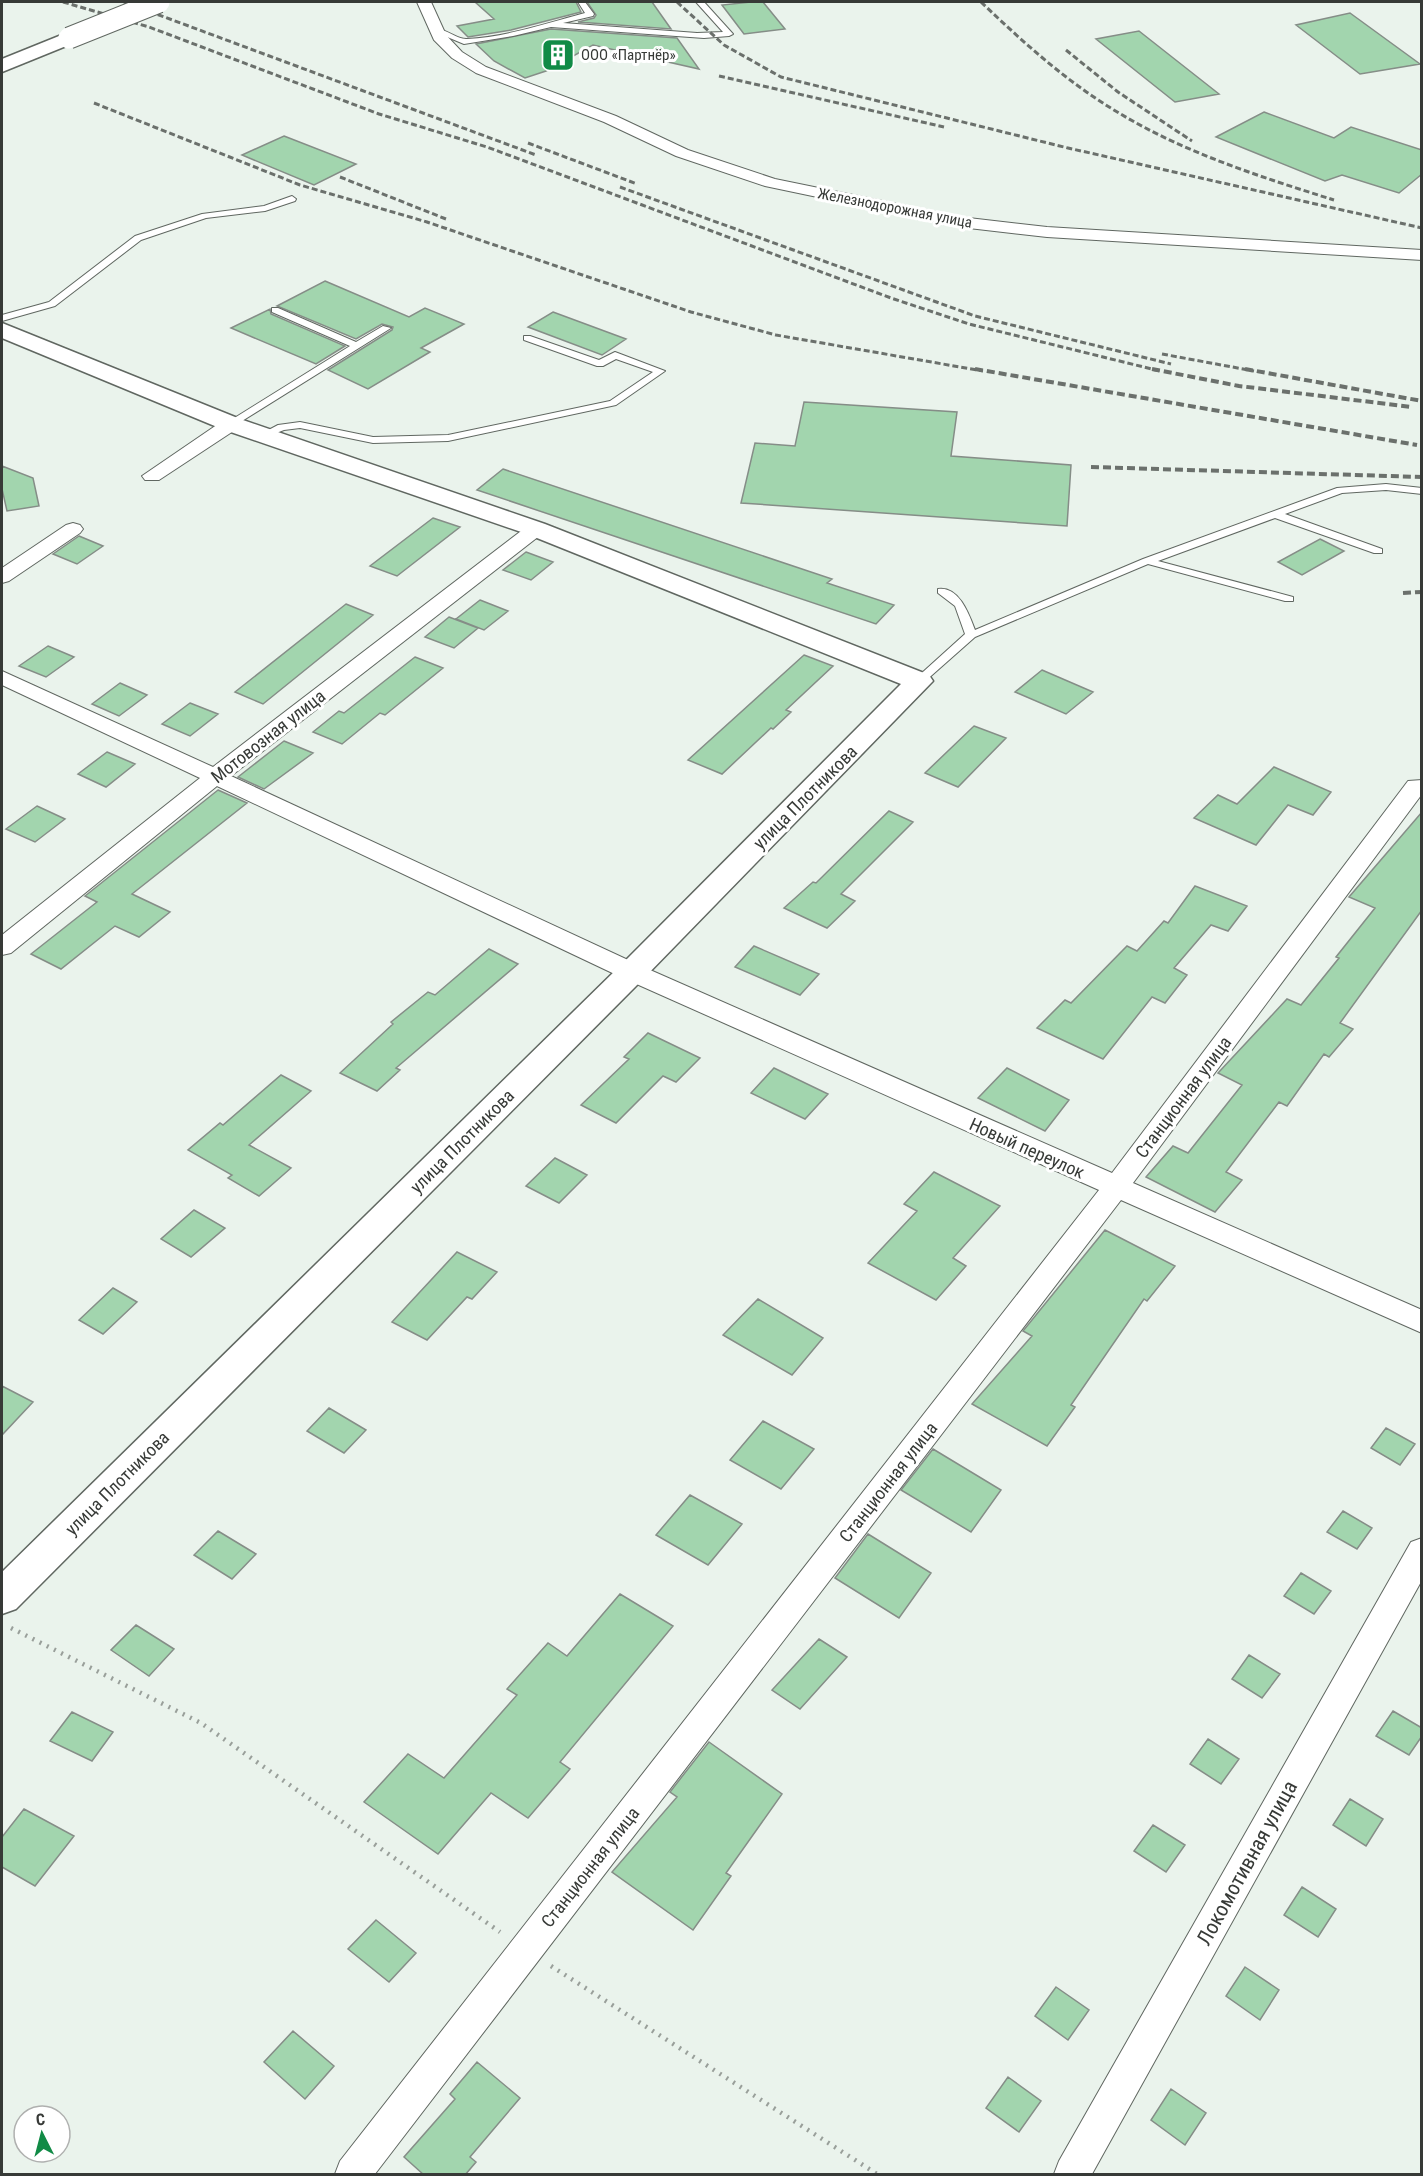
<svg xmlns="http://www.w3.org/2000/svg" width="1423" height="2176" font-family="'Roboto Condensed',sans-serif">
<rect width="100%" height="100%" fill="#eaf3ec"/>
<path fill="#a2d5ae" stroke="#858d87" stroke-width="1.5" d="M475 2H576L581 12 511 30 468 37 457 26 494 19Z
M587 2H652L671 29 578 22 594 18 596 15Z
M751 2H763L785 29 744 34 722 5Z
M1350 13 1420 64 1360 74 1296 25Z
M551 29 677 38 699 69 593 45 546 71 525 78 494 61 476 44Z
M1139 31 1172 57 1219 94 1175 102 1096 39Z
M1264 112 1334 138 1351 127 1422 150V174L1399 193 1342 175 1325 181 1216 137Z
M284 136 356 164 314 185 242 155Z
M325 281 409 317 425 308 464 324 421 348 430 352 368 389 328 370 392 330 393 327 382 324 356 339 277 306Z
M270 309 271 314 345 346 316 364 231 328Z
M553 312 626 339 602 355 528 327Z
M804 402 957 412 951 456 1071 465 1067 526 741 503 755 443 795 446Z
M2 466 33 478 39 506 7 511 2 489Z
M503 469 832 579 827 583 894 605 876 624 477 490Z
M433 518 460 527 397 576 370 566Z
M79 536 103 546 77 564 53 554Z
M1320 539 1344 551 1302 575 1278 562Z
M526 552 553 562 531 580 503 570Z
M480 600 508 611 484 630 456 619Z
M346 604 373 615 263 704 235 692Z
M449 617 478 628 454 648 425 637Z
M48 646 74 657 46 677 19 666Z
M804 655 833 666 786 710 791 712 773 729 771 728 722 774 688 760Z
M415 657 443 668 385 715 380 713 342 744 313 732 339 711 344 713Z
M1042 670 1093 692 1066 714 1015 692Z
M120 683 147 695 119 716 92 704Z
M190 703 218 714 190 736 162 724Z
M974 726 1006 738 958 787 925 773Z
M284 741 313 753 264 789 238 777Z
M107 752 135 764 106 787 78 774Z
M1274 767 1331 792 1313 815 1288 805 1256 845 1194 818 1218 795 1237 804Z
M218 790 247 803 132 894 170 912 139 937 115 926 61 969 31 954 97 902 85 896Z
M37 806 65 819 35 842 6 829Z
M889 811 913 822 841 894 855 901 827 928 784 908 813 882 816 883Z
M1422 812V910L1340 1023 1353 1029 1329 1057 1324 1054 1287 1106 1279 1102 1226 1172 1242 1180 1215 1212 1146 1177 1173 1146 1188 1153 1242 1085 1218 1073 1287 999 1301 1005 1339 958 1336 957 1375 908 1349 897Z
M1195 886 1247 906 1228 931 1211 925 1174 968 1187 975 1165 1003 1152 997 1103 1059 1037 1028 1065 1000 1071 1003 1127 946 1137 951 1164 921 1168 923Z
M754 946 819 974 800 995 735 967Z
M489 949 518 964 396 1068 400 1070 377 1091 340 1073 393 1024 391 1022 428 992 435 995Z
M648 1033 700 1058 676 1082 663 1076 616 1123 581 1105 629 1059 624 1057Z
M774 1068 828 1094 805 1119 751 1093Z
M1007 1068 1069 1100 1045 1131 978 1098Z
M281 1075 311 1091 249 1145 291 1168 259 1196 228 1178 232 1175 188 1150 220 1123 223 1125Z
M555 1158 587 1175 559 1203 526 1186Z
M934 1172 1000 1206 953 1258 966 1266 936 1300 868 1263 917 1211 904 1204Z
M194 1210 225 1228 191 1257 161 1239Z
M1105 1230 1175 1266 1147 1301 1144 1299 1071 1405 1075 1407 1047 1446 972 1404 1032 1336 1023 1331Z
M457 1252 497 1272 472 1299 467 1297 427 1340 392 1322Z
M113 1288 137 1302 103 1334 79 1320Z
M758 1299 823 1338 792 1375 723 1335Z
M2 1386 33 1402 2 1435Z
M329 1408 366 1430 344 1453 307 1431Z
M763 1421 814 1449 781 1489 730 1460Z
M1386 1428 1415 1444 1400 1465 1371 1448Z
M933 1449 1001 1490 971 1532 901 1490Z
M690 1495 742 1524 708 1565 656 1535Z
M1343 1511 1372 1528 1357 1549 1327 1532Z
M218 1531 256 1554 232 1579 194 1555Z
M868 1534 931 1573 899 1618 835 1578Z
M1301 1573 1331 1591 1314 1614 1284 1596Z
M620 1594 673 1626 560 1762 570 1769 528 1818 491 1793 438 1854 364 1802 408 1754 444 1778 517 1695 507 1689 548 1643 567 1656Z
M136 1625 174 1649 149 1676 111 1650Z
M819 1639 847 1657 800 1709 772 1690Z
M1249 1655 1280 1674 1262 1698 1232 1679Z
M1393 1711 1422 1728V1736L1409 1755 1376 1736Z
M72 1712 113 1732 92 1761 50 1741Z
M1208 1739 1239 1759 1221 1784 1190 1764Z
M709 1742 782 1794 726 1873 731 1876 693 1930 612 1872 677 1797 670 1792Z
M1350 1799 1383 1819 1366 1846 1333 1825Z
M24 1809 74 1836 35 1886 2 1867V1837Z
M1153 1825 1185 1845 1166 1872 1134 1851Z
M1302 1887 1336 1909 1318 1937 1284 1915Z
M376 1920 416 1953 389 1982 348 1949Z
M1245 1967 1279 1990 1260 2020 1226 1996Z
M1056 1987 1089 2010 1068 2040 1035 2016Z
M293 2031 334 2066 305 2099 264 2062Z
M477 2062 520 2098 470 2157 476 2162 465 2175H424L404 2157 455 2099 450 2094Z
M1008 2077 1041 2101 1019 2132 986 2108Z
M1171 2089 1206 2113 1185 2145 1151 2120Z"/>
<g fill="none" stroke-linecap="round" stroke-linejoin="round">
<g stroke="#606761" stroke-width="2">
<path id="lane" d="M578 2H585L594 14 593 16 563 23 697 33 723 32 696 2H704L733 34 729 36 704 38 551 27 513 36 464 44 433 31C443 25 456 40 467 39 507 37 547 23 585 13Z
M292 196 296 199 295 201 265 211 206 218 141 240 55 306 2 321V315L49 302 135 236 202 214 264 206Z
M272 308H278L356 342 383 326 391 328 234 426H228V422L350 346 272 312Z
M524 336H530L599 360 615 352 665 371 616 405 448 441 373 443 300 428 284 430 266 437 261 434 278 425 300 422 373 437 448 435 610 401 653 372 616 359 603 366H597L524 340Z
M1386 484 1422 488V494L1386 490 1342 493 1285 514 1382 549V553H1374L1275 518 1158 561 1293 597V601H1285L1148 564 975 637 923 683 919 684 913 681 965 634 955 606 938 593V589C959 586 969 614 975 630L1143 559 1337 488Z"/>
</g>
<g stroke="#606761" stroke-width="2">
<path id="street" d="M417 2H431L446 35 462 52 486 67 616 116 688 150 775 179 960 217 1047 227 1422 250V260L1047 237 960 227 765 186 676 156 604 122 476 73 452 58 434 40Z
M231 418 240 424 238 428 159 480H145L142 476 224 420Z
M73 523 80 525 83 529 80 533 9 581 2 583V568L66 525Z
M536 523 543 525 546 529 543 533 231 776 641 966 1112 1173 1408 781 1422 780V794L1133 1183 1422 1310V1333L1121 1200 375 2174H335L340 2161 1099 1190 623 978 217 786 11 953 2 955V935L200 778 2 685V671L213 767 529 525Z
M1422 1538V1580L1092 2174H1054L1059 2161 1411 1542Z"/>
</g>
<g stroke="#606761" stroke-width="3">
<path id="secondary" d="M2 323 240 419 545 524 929 675 933 681 643 979 16 1609 2 1614V1572L621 965 901 684 527 534 222 429 2 338Z"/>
</g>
<g stroke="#606761" stroke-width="3">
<path id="primary" d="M69 32 79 38 76 42 2 72V59Z"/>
</g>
<path stroke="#999f9a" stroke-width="4.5" stroke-dasharray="2 6" stroke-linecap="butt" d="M11 1628 201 1723 500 1932
M551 1966 877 2174"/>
<use href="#lane" fill="#fff" fill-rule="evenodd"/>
<use href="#street" fill="#fff" fill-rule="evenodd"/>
<use href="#secondary" fill="#fff" fill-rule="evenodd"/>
<use href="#primary" fill="#fff" fill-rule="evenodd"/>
<path stroke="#6b706c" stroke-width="3" stroke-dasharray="6 3" stroke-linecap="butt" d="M63 2 149 27 379 114 487 147 891 298 969 324 1160 371
M124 2 536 155
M677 2 724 45 781 77 1068 148 1422 228
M981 2C1024 43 1068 83 1119 113 1185 153 1261 177 1334 200
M1066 50 1118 92 1192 141
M719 76 944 127
M94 103 300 185 427 222 691 312 776 335 983 371
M528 143 637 184
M340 177 446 219
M620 187 975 316 1171 364
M1162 354 1254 371"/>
<path stroke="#6b706c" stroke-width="4" stroke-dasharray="8 4" stroke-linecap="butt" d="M975 369 1417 445
M1152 369 1239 386 1412 407
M1245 369 1422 401
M1091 467 1422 477
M1403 593 1422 592"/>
<g stroke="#606761" stroke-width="23" stroke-linecap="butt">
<path id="primary-bridge" d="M69 38 159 2"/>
</g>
<use href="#primary-bridge" stroke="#fff" stroke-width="21"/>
</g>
<defs>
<g id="building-square" transform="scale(1.725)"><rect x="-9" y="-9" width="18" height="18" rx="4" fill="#118b46" stroke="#fff"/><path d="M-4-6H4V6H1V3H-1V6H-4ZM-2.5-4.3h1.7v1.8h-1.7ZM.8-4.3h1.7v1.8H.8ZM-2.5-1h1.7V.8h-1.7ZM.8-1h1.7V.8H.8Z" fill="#fff"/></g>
</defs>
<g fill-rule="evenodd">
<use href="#building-square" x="558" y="55"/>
</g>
<g text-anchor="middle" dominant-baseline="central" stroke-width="6" stroke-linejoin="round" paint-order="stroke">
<g font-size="15" fill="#373a37" stroke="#fff" text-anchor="start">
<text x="581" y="55">ООО «Партнёр»</text>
</g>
<g font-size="15" fill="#373a37" stroke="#fff">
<text transform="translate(895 208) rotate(11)">Железнодорожная улица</text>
</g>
<g font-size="18" fill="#373a37" stroke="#fff">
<text transform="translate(268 736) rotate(-38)">Мотовозная улица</text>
<text transform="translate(805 797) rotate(-45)">улица Плотникова</text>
<text transform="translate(1183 1097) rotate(-53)">Станционная улица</text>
<text transform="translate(462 1141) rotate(-45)">улица Плотникова</text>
<text transform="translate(1027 1148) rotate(24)">Новый переулок</text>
<text transform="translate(888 1482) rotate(-52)">Станционная улица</text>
<text transform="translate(117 1483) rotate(-45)">улица Плотникова</text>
<text transform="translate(590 1867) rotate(-52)">Станционная улица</text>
</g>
<g font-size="21" fill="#373a37" stroke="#fff">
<text transform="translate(1247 1863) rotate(-61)">Локомотивная улица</text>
</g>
</g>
<rect width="1423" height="2176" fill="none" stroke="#373a37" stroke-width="6"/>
<g transform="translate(42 2134) rotate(354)"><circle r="28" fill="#ffffff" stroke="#afb0af" stroke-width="1.5"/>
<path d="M0-4.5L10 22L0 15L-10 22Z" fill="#118b46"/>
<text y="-9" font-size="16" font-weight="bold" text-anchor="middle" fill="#373a37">С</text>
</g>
</svg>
